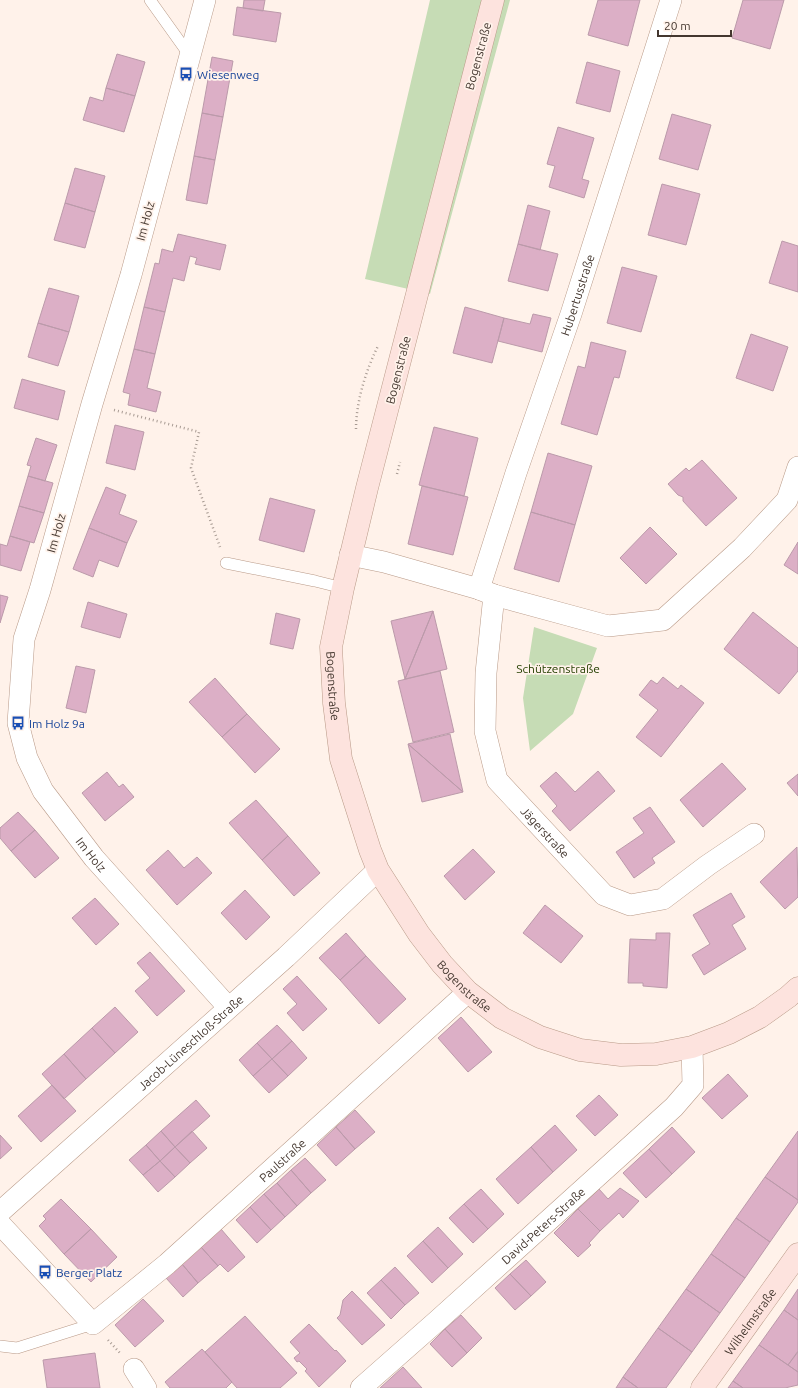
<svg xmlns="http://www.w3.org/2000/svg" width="798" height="1388" font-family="Ubuntu,sans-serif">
<rect width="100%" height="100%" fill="#fff2ea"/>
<path fill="#c6dcb5" d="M430 0H510L430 294 365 279Z
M534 627 597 648 573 714 530 751 523 698Z"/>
<path fill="#dcafc6" stroke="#bb9aaa" d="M244 0H265L263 11 243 8Z
M598 0H640L628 46 588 35Z
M743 0H784L770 49 732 38Z
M237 7 281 13 276 42 233 35Z
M117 54 145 62 135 96 106 88Z
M212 57 233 61 223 117 202 113Z
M587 62 620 71 610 112 576 103Z
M106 88 135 96 124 132 83 120 90 97 103 101Z
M202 113 223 117 215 160 194 156Z
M672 114 711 125 698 170 659 159Z
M558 127 594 138 582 179 589 181 584 198 549 187 555 166 547 164Z
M194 156 215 160 207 204 186 200Z
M75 168 105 176 95 212 65 203Z
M662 184 700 194 686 245 648 235Z
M65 203 95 212 85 248 54 240Z
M528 205 550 211 540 250 518 244Z
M178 234 226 245 220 270 195 264 197 258 190 256 184 281 173 278 165 312 144 307 155 263 159 264 162 249 173 252Z
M782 241 798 246V292L769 283Z
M518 244 558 254 548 291 508 281Z
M622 267 657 276 641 332 607 323Z
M49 288 79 296 69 332 38 323Z
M144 307 165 312 155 354 134 349Z
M465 307 504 318 492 363 453 353Z
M533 314 551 318 542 352 498 341 504 318 530 324Z
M38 323 69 332 58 366 28 357Z
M751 334 788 347 773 391 736 378Z
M591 342 626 351 619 378 614 377 597 435 561 424 578 366 585 368Z
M134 349 155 354 147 388 161 392 156 412 128 405 130 394 123 392Z
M22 379 65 391 58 420 14 408Z
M115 425 144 432 135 470 106 463Z
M434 427 478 438 464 496 419 485Z
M36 438 57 445 45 481 28 476 31 466 27 465Z
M548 453 592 466 575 525 531 512Z
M702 460 737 498 706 526 683 501V497L678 495 668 484 686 468 689 471Z
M28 476 53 483 44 513 19 506Z
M422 486 468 497 453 555 408 544Z
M106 487 126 495 119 514 137 521 127 543 89 528Z
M270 498 315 510 304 552 259 540Z
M19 506 44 513 34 543 10 536Z
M531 512 575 525 559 582 514 569Z
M650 527 677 554 646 584 620 558Z
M89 528 127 543 118 567 99 560 93 577 73 569Z
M10 536 30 542 21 571 0 565V544L7 546Z
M798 542V574L784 565Z
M0 595 8 597 0 623Z
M88 602 127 614 120 638 81 627Z
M433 611 447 669 405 679Z
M433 611 405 679 391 621Z
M753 612 798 648V671L779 694 724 649Z
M276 613 300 619 293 649 270 644Z
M76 666 95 670 86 713 66 708Z
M440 671 454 732 413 742 398 681Z
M663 677 678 689 681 685 704 703 661 757 636 737 658 710 639 695 651 680 657 684Z
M215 678 247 714 222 737 189 702Z
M247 714 280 749 255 773 222 737Z
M450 734 463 792 408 744Z
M408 744 463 792 422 802Z
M722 763 746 789 703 827 680 800Z
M598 771 615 791 570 831 552 811 557 806 540 786 556 772 575 792Z
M107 772 119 787 123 784 134 797 105 821 82 793Z
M798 774V796L787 783Z
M256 800 288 836 262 860 229 823Z
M650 807 675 842 652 858 655 863 634 878 616 852 644 833 633 818Z
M18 812 35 830 11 851 0 838V828Z
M35 830 59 858 35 878 11 851Z
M288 836 320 873 294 896 262 860Z
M797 847 798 897 785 909 760 882Z
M473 849 495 872 465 900 444 876Z
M168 850 184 868 197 857 212 873 177 905 146 870Z
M245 890 270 917 246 940 221 913Z
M731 893 745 917 732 925 746 949 704 975 692 955 710 944 693 915Z
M95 898 119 924 96 945 72 918Z
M545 905 583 936 561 963 523 933Z
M346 933 366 956 340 980 319 958Z
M656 933H670L667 988 643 986V983H628L630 939 656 940Z
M150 952 185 991 157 1016 135 991 150 978 137 963Z
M366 956 406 999 379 1024 340 980Z
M297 976 327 1009 303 1031 287 1013 297 1004 283 989Z
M115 1007 138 1032 115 1053 92 1028Z
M461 1017 492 1052 468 1072 438 1038Z
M277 1025 292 1041 272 1059 257 1043Z
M92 1028 115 1053 86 1079 64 1054Z
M292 1041 307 1058 288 1076 272 1059Z
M257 1043 272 1059 253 1076 239 1060Z
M64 1054 86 1079 64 1099 42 1074Z
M272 1059 288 1076 269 1093 253 1076Z
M728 1074 748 1096 722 1119 702 1098Z
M52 1085 76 1111 41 1142 18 1116Z
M599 1095 618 1115 595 1136 576 1116Z
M196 1100 210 1116 175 1147 161 1131Z
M355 1110 375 1132 355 1149 336 1127Z
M555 1125 577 1150 553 1172 531 1147Z
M336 1127 355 1149 336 1166 317 1145Z
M672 1127 695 1152 672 1174 649 1149Z
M161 1131 175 1147 160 1161 146 1145Z
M192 1131 207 1148 190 1163 175 1147Z
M798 1131V1200L765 1177Z
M0 1135 12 1148 0 1159Z
M146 1145 160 1161 143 1175 129 1160Z
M175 1147 190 1163 175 1177 160 1161Z
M531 1147 553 1172 518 1204 496 1179Z
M649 1149 672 1174 646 1198 623 1173Z
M305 1158 326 1180 311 1193 291 1170Z
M160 1161 175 1177 158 1192 143 1175Z
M291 1170 311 1193 297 1206 277 1183Z
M765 1177 798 1200V1202L770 1242 736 1218Z
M277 1183 297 1206 285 1217 264 1194Z
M620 1188 639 1201 623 1218 619 1213 600 1231 578 1209 599 1189 608 1199Z
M481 1189 504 1214 488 1229 464 1204Z
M264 1194 285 1217 271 1230 250 1207Z
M61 1199 91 1229 64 1254 39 1226 46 1219 43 1216Z
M464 1204 488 1229 473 1243 449 1218Z
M250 1207 271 1230 257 1243 236 1220Z
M578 1209 600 1231 589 1243 591 1245 578 1257 554 1233Z
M736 1218 770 1242 745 1278 711 1254Z
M438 1227 463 1254 448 1268 423 1241Z
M91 1229 117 1257 91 1282 64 1254Z
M221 1229 245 1257 228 1272 220 1264 218 1266 201 1247Z
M423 1241 448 1268 432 1283 407 1256Z
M201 1247 218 1266 198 1283 182 1264Z
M711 1254 745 1278 720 1313 686 1289Z
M526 1260 546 1282 531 1296 510 1274Z
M182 1264 198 1283 183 1297 166 1278Z
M395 1267 419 1293 405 1305 381 1280Z
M510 1274 531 1296 515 1310 495 1288Z
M381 1280 405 1305 391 1319 367 1293Z
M686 1289 720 1313 692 1352 658 1328Z
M798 1289V1320L784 1310Z
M352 1291 385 1325 362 1345 337 1318 340 1315 343 1300Z
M143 1299 164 1321 135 1347 115 1325Z
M784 1310 798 1320V1351L788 1365 759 1345Z
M461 1315 482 1338 467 1353 445 1329Z
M245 1316 297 1373 280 1388H237L205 1352Z
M309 1324 335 1351 336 1350 346 1361 319 1387 305 1371 307 1369 299 1361 297 1362 294 1358 300 1353 290 1342Z
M658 1328 692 1352 666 1388H638L623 1377Z
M445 1329 467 1353 452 1367 430 1344Z
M759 1345 798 1372V1385L785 1388H743L733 1381Z
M202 1349 232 1382 226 1388H170L165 1382Z
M798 1352V1372L788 1365Z
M95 1353 100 1388H47L43 1360Z
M403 1367 422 1388H380Z
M623 1377 638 1388H616Z
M733 1381 743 1388H728Z"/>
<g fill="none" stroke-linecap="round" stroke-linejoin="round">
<g stroke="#b99a88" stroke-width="12">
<path id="service" d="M150 0 190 56
M226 563 315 581 343 588
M0 1346 17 1348 93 1324"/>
</g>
<g stroke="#b99a88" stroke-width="22">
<g id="minor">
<path id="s1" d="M205 0 131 275 92 404 40 590 24 639 18 723 27 758 43 791 94 858 228 1007"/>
<path d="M350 555 384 562 479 589 494 595 608 626 663 620 742 548 787 500 798 467"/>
<path id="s2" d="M479 589 516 473 571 314 671 0"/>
<path id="s3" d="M494 595 486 673 485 731 497 780 604 895 630 905 663 899 708 865 754 834"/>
<path id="s4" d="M0 1212 286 957 378 870"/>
<path id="s5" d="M0 1224 93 1324 167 1264 468 992"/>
<path d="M134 1369 146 1388"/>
<path id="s6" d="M361 1388 437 1321 674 1107 693 1085 692 1047"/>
</g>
</g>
<g stroke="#b99a88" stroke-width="23">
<g id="secondary">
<path id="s7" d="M493 0 367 488 343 588 331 647 334 703 341 759 370 850 378 870 419 934 442 964 468 992 502 1018 540 1037 580 1050 621 1055 656 1054 692 1047 729 1033 760 1017 788 997 798 988"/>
<path id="s8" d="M702 1388 798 1254"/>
</g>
</g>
<path stroke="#a89b93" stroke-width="2.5" stroke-dasharray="1 3" stroke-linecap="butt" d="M114 410 199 432 191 468 220 547
M356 429C356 402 366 370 378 346
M397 474 400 462
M108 1340 120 1353"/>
<use href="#service" stroke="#fff" stroke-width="11"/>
<use href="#minor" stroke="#fff" stroke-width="21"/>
<use href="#secondary" stroke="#fde3de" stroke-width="22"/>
</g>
<defs>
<g id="bus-bare" transform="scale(1.08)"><path d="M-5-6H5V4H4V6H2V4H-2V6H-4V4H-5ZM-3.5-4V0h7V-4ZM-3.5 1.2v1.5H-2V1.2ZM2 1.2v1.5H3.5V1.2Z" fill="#1a4fb4" stroke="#fff2ea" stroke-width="2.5" paint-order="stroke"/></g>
</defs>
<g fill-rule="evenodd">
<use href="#bus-bare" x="186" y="74"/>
<use href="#bus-bare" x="18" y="723"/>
<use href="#bus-bare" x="45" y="1272"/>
</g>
<g text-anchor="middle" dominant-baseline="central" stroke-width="3.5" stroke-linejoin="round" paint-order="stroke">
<g font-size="12" fill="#44372f" stroke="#fff2ea">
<text transform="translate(478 56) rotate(-75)">Bogenstraße</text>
<text transform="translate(145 221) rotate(-75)">Im Holz</text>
<text stroke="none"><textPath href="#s2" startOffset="310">Hubertusstraße</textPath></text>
<text transform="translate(398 370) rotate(-76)">Bogenstraße</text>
<text transform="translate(56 533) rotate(-74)">Im Holz</text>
<text stroke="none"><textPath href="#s7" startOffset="706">Bogenstraße</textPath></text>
<text stroke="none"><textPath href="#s3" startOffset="258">Jägerstraße</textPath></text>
<text stroke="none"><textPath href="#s1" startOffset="901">Im Holz</textPath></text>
<text stroke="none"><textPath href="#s7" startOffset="1042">Bogenstraße</textPath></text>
<text stroke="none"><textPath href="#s4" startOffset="255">Jacob-Lüneschloß-Straße</textPath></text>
<text stroke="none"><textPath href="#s5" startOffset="387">Paulstraße</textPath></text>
<text stroke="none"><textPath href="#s6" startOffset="244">David-Peters-Straße</textPath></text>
<text stroke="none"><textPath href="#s8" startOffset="82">Wilhelmstraße</textPath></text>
</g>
<g font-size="12" fill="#164399" stroke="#fff2ea" text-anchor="start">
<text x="197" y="74">Wiesenweg</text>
<text x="29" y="723">Im Holz 9a</text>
<text x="56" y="1272">Berger Platz</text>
</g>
<g font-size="12" fill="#264002" stroke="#fff2ea">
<text x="558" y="668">Schützenstraße</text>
</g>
</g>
<path d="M658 30v6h73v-6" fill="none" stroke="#44372f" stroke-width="2"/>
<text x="664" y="30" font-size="12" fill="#44372f" stroke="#fff2ea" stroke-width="3" paint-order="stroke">20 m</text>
</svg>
